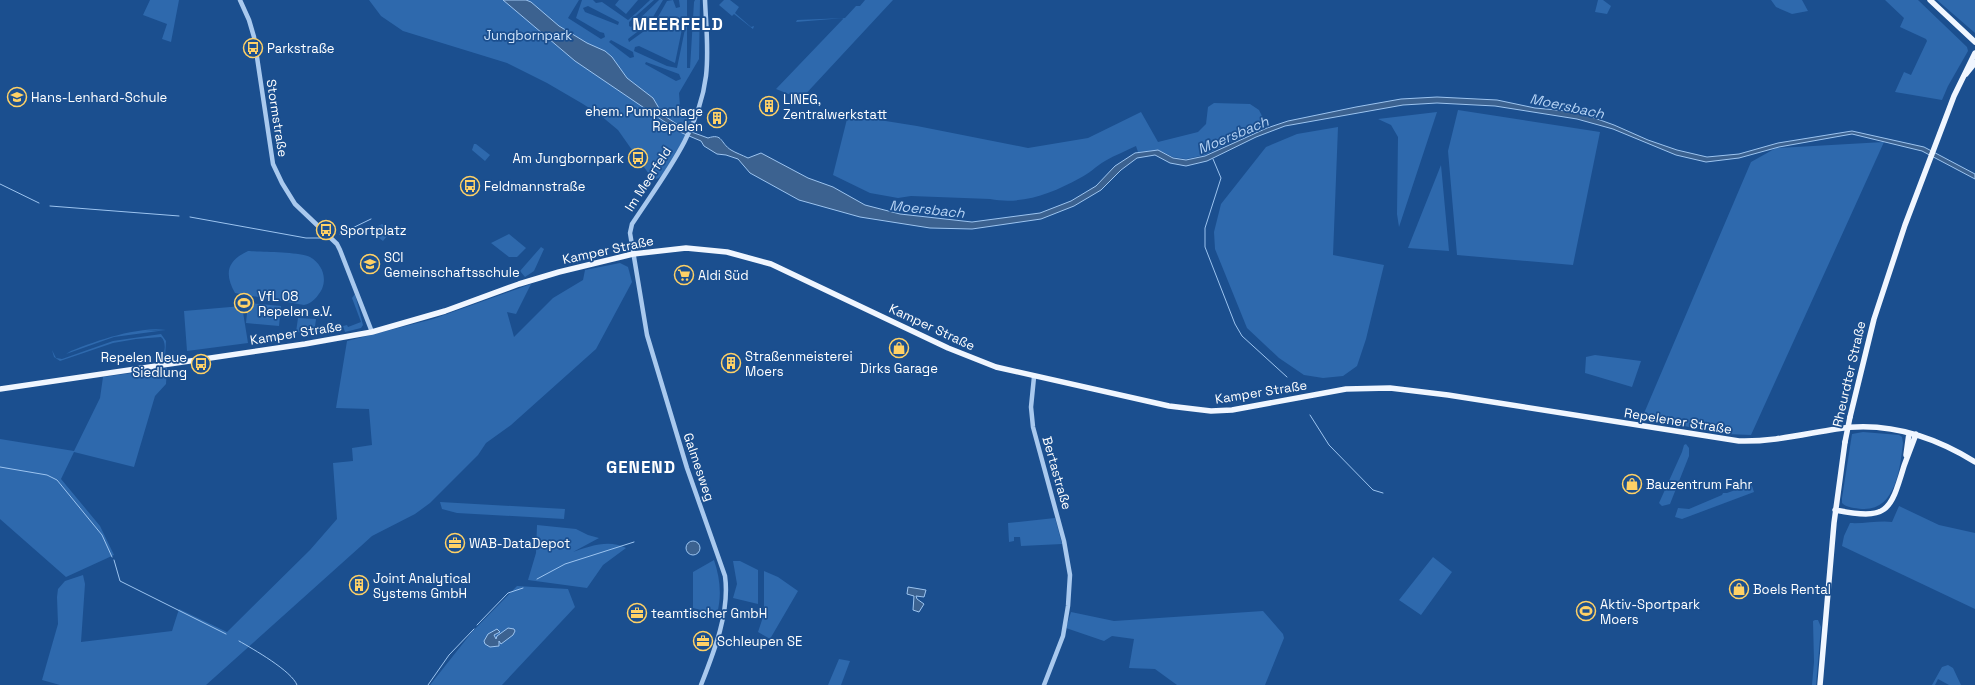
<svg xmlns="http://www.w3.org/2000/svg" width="1975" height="685" font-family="'Space Grotesk',sans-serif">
<rect width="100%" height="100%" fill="#1b4f8f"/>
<path fill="#2e69ad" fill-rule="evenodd" d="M150 0H179L171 42 162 39 167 24 143 15Z
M369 0H579L568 18 601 39 605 37 604 33 600 32 576 18 582 0H593L596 3 602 2 628 20C630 19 647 3 650 0H654L629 22V26L631 27 659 0H663L650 22 628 39 629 42 654 24 667 1 673 0 676 8 680 7 679 0H687V68H690L694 2 695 0H700L699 59 679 93 680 107 695 115C689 127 668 178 656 179L651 177 618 130 600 115 583 104 547 83 507 63 403 31 381 16ZM588 6 619 22 618 25 585 12 583 8ZM682 29H685L677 68 667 66 634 51 635 47 639 46 675 63ZM611 40 633 52 634 57 630 58 609 42ZM646 62 679 74 681 79 676 81 645 64Z
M619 0H638L626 14 615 5Z
M724 0H730L739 7 735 13 751 27 754 26 753 29 734 14 732 16 719 5Z
M865 0H893L801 99 776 89 844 18 796 22 797 20 845 18 856 6H860Z
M1598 0H1603L1611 6 1607 14 1595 12Z
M1771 0H1802L1808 11 1792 14 1776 7Z
M1885 0H1918L1967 47 1968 51 1948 86 1942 100 1895 92 1904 72 1911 75 1927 41 1926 39 1900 27 1904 18Z
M1937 0H1975V33Z
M1214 103 1250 104 1259 110 1266 124 1205 155 1186 159 1173 157 1158 150 1138 152 1136 146C1126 151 1115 155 1105 161 1096 166 1089 174 1080 178 1051 194 1022 205 990 199L911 196 898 198 870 193 833 175 848 115 917 126 1028 148 1088 138 1141 112 1158 142 1198 132 1206 124 1208 107Z
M1458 110 1600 132 1573 265 1457 255 1448 151Z
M1437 112 1399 227 1397 214 1398 137 1391 125 1378 119Z
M1338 127 1333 255 1384 265 1366 339 1357 366 1343 376 1323 378 1304 375 1279 358 1247 328 1215 249 1214 232 1221 204 1266 147 1297 134Z
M1884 142 1751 435 1726 434 1642 418 1751 162 1776 148Z
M474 144H476L490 155 485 161 472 150Z
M1441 165 1449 251 1408 248Z
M382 224 391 231 383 241 371 232 382 225 368 231Z
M509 234 526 248 517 257H509L491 243Z
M541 247 544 249 534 271 525 277 520 271Z
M248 251C261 252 300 252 310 257 322 264 327 277 322 289 318 296 312 304 304 305L235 293C224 273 227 261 248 251Z
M620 263 628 267 632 282 596 349 511 425 486 443 478 455 430 503 415 514 372 536 361 546 206 685H60L42 680 58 624 57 597 58 589 65 581 83 575 85 584 81 642 172 631 179 609 227 632 310 550 337 519 333 463 353 461 352 448 372 445 369 409 336 408 347 341 433 319 531 284 516 314 507 312 514 337 553 298 583 280 585 270Z
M355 294 363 325 361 328 345 332 343 326 347 325 348 327 361 322 352 298Z
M248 303 281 306 279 326 246 323Z
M242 306 248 343 187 351 184 311Z
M298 318 316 319 314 334 296 332Z
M166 329 145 331 166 330 114 337 66 354 71 351 63 354C96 341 130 328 166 329Z
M161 334 166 341 165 357H161C166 353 166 341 161 337L136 339 113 343 60 361 54 357 52 350 56 358 62 359 113 341Z
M1595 355 1641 361 1632 387 1585 373 1586 357Z
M167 368 166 384 155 396 134 467 74 452 61 479 100 526 114 555 66 577 0 519V439L74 451 100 398 103 377Z
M1863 432 1899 435 1902 437 1903 443C1900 468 1896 511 1862 509 1855 508 1847 508 1842 503V498L1852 434Z
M1686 444 1689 448V456L1670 504 1662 506 1659 503 1682 452 1684 445Z
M1749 485 1752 486 1754 492 1682 519 1675 517 1678 508 1689 509 1722 495 1723 493H1727Z
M440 502 565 509 564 519 457 513 442 509Z
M1899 506 1939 525 1975 533V609L1842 546 1844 536 1850 523C1863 524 1881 520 1892 522Z
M1055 518 1062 544 1021 546 1020 537H1014V541L1009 542 1008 523Z
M537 525 576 529 588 535 599 538 573 552C590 546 609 539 626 548L603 565 587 588 528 580 536 553Z
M1433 557 1452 572 1421 615 1399 600Z
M714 560C720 578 722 595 717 614L693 608V572Z
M733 561H740L758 570V604L733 598 737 584Z
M764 571 778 577 798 591 770 639 758 632 762 620 764 607Z
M517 586 568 589 575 607 502 685H430L472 632Z
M1263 611 1283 634 1284 638 1265 685H1177L1155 669 1129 668 1134 639 1112 636 1104 641 1066 628 1071 612 1114 621Z
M1815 620H1818L1821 627 1816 685H1812L1814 662 1813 621Z
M839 659 850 661 841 685H828Z
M1948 665 1953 668 1961 685H1949L1938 679 1935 685H1932L1942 667Z"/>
<path fill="#3c6290" stroke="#9cc4f0" d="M503 0H526L531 2 559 26 587 43 605 51 612 57 627 78 653 98 663 115 686 130 708 138C723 133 720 143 731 150 736 153 742 155 748 158L761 153 808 178 833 187 865 205 900 214 972 222 1040 213 1071 201 1096 186 1115 166 1135 153 1158 150 1173 158 1186 160 1205 156 1267 128 1288 121 1356 107 1401 99 1437 97 1497 100 1535 108 1578 112 1614 125 1648 140 1677 150 1707 157 1739 154 1778 143 1852 131 1924 147 1975 174V179L1922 151 1852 134 1779 147 1739 158 1706 162 1676 155 1613 129 1577 119 1495 106 1437 103 1403 105 1285 126 1256 137 1207 161 1186 166 1170 163 1155 155 1137 158 1121 170 1101 190 1074 206 1041 219 972 229 930 228 860 217 799 200 750 173 738 159 726 155 717 154 704 146 701 141 682 133 662 120 575 61Z
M686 548a7 7 0 1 1 14 0a7 7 0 1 1-14 0Z
M908 587 926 590 924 597 916 596 917 599 924 604 919 612 913 610 914 596 907 594Z
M508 628 514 629 515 631 513 635 501 644 499 641V646L490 647 485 644 484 641 488 634 497 629 500 632 494 635 496 639 497 636Z"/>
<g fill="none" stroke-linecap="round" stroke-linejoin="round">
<path stroke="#9cc4f0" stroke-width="1" d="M1213 159 1221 178 1205 228V247L1235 324 1242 336 1287 377
M0 184 39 203
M50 206 179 216
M190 217 306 238H323
M340 234 371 219
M1310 415 1329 445 1373 490 1383 493
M0 467 47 475 57 480 102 535 112 557
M114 560 120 581 226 634
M537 579 565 564 634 542
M477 625 508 593 523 588
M239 641C253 649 292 671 297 685
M428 685 449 655 474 629"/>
<path stroke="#a9c9ee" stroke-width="4.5" d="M240 0 249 20 254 37 273 164 282 183 295 204 337 244 340 250 372 332
M1034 377 1031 407 1033 427 1064 541 1070 575 1068 606 1063 636 1044 685
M701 685C714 652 730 612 725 576L687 468 647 335 630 233 632 224C662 178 699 133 706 76 709 51 706 25 705 0"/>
<path stroke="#f0f6ff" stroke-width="5.5" d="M1930 0 1975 42
M1966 74 1975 63
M0 389 305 344 372 332 445 311 519 284 559 272 633 254 686 248 727 252 771 264 948 348 996 367 1169 406 1211 411 1232 410 1346 389 1390 388 1448 395 1739 441C1772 442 1804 434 1836 429 1886 421 1933 436 1975 462
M1850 417 1874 319 1905 225 1954 96 1975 53
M1906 455 1909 433
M1835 510C1887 520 1890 513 1904 466 1908 455 1912 445 1916 434
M1820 685 1834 523 1845 442"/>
<path stroke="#f0f6ff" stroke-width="5.5" d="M1845 442 1850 417"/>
</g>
<defs>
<g id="bus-ring" transform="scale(1)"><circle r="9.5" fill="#1b4f8f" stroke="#ffd166" stroke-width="1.5"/><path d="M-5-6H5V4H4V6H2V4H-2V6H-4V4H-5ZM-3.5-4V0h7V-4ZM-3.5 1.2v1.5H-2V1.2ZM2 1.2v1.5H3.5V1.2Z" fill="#ffd166"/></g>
<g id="school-ring" transform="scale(1)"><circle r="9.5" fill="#1b4f8f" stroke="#ffd166" stroke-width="1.5"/><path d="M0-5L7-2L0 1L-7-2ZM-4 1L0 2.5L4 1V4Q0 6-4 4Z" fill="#ffd166"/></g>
<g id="building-ring" transform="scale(1)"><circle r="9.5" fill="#1b4f8f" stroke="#ffd166" stroke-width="1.5"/><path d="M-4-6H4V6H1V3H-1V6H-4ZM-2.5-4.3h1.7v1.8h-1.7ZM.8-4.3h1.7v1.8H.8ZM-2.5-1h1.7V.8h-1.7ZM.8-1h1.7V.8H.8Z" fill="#ffd166"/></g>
<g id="supermarket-ring" transform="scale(1)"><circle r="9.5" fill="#1b4f8f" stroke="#ffd166" stroke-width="1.5"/><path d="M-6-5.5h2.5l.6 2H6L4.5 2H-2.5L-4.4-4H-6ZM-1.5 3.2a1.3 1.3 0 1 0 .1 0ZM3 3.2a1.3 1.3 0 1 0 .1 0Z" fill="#ffd166"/></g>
<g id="stadium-ring" transform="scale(1)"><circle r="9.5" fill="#1b4f8f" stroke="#ffd166" stroke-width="1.5"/><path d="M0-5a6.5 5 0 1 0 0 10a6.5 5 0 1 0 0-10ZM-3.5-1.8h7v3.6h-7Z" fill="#ffd166"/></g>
<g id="shop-ring" transform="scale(1)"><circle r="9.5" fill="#1b4f8f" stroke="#ffd166" stroke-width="1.5"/><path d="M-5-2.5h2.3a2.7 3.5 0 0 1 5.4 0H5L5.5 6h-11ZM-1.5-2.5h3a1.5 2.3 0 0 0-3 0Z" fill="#ffd166"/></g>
<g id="office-ring" transform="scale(1)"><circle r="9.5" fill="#1b4f8f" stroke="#ffd166" stroke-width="1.5"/><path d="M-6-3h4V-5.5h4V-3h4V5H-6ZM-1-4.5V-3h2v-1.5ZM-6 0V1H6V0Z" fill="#ffd166"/></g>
</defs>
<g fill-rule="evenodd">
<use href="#bus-ring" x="253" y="48"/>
<use href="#school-ring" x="17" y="97"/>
<use href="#building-ring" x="769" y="106"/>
<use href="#building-ring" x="717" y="118"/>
<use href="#bus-ring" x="638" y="158"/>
<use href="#bus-ring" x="470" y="186"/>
<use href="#bus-ring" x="326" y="230"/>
<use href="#school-ring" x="370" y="264"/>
<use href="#supermarket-ring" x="684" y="275"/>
<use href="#stadium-ring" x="244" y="303"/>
<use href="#shop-ring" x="899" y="348"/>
<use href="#building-ring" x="731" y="363"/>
<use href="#bus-ring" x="201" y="364"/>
<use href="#shop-ring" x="1632" y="484"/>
<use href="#office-ring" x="455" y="543"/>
<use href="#building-ring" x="359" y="585"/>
<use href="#shop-ring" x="1739" y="589"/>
<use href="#stadium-ring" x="1586" y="611"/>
<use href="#office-ring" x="637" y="613"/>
<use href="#office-ring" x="703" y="641"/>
</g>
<g text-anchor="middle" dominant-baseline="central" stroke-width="3.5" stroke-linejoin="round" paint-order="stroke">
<g font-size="13" fill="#cfe3fa" stroke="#1b4f8f">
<text x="528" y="35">Jungbornpark</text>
</g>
<g font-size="13" fill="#fff" stroke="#1b4f8f" text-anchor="start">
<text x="267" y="48">Parkstraße</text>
<text x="31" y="97">Hans-Lenhard-Schule</text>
<text x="783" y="99">LINEG,<tspan x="783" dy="15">Zentralwerkstatt</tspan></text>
<text x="703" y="111" text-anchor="end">ehem. Pumpanlage<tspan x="703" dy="15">Repelen</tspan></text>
<text x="624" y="158" text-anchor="end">Am Jungbornpark</text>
<text x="484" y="186">Feldmannstraße</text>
<text x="340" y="230">Sportplatz</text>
<text x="384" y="257">SCI<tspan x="384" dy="15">Gemeinschaftsschule</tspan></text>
<text x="698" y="275">Aldi Süd</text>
<text x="258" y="296">VfL 08<tspan x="258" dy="15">Repelen e.V.</tspan></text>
<text x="745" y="356">Straßenmeisterei<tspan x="745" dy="15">Moers</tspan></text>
<text x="187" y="357" text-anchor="end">Repelen Neue<tspan x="187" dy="15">Siedlung</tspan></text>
<text x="899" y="368" text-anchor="middle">Dirks Garage</text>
<text x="1646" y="484">Bauzentrum Fahr</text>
<text x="469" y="543">WAB-DataDepot</text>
<text x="373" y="578">Joint Analytical<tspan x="373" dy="15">Systems GmbH</tspan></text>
<text x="1753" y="589">Boels Rental</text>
<text x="1600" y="604">Aktiv-Sportpark<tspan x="1600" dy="15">Moers</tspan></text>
<text x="651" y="613">teamtischer GmbH</text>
<text x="717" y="641">Schleupen SE</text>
</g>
<g font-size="13" fill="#fff" stroke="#1b4f8f">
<text transform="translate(277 118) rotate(81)">Stormstraße</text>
<text transform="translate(648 179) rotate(-57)">Im Meerfeld</text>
<text transform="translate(608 250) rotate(-12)">Kamper Straße</text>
<text transform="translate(932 327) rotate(25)">Kamper Straße</text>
<text transform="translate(296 333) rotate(-9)">Kamper Straße</text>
<text transform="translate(1849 374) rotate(-77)">Rheurdter Straße</text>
<text transform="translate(1261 392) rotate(-9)">Kamper Straße</text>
<text transform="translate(1678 421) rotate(9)">Repelener Straße</text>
<text transform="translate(699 467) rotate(71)">Galmesweg</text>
<text transform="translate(1057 473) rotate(74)">Bertastraße</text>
</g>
<g font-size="14" font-style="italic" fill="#b5d3f5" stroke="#1b4f8f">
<text transform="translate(1567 106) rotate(12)">Moersbach</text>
<text transform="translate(1233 135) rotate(-23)">Moersbach</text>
<text transform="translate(927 209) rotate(6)">Moersbach</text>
</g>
<g font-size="17" font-weight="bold" letter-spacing="1" fill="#fff" stroke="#1b4f8f">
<text x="678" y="24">MEERFELD</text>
<text x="641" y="467">GENEND</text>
</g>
</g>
</svg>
